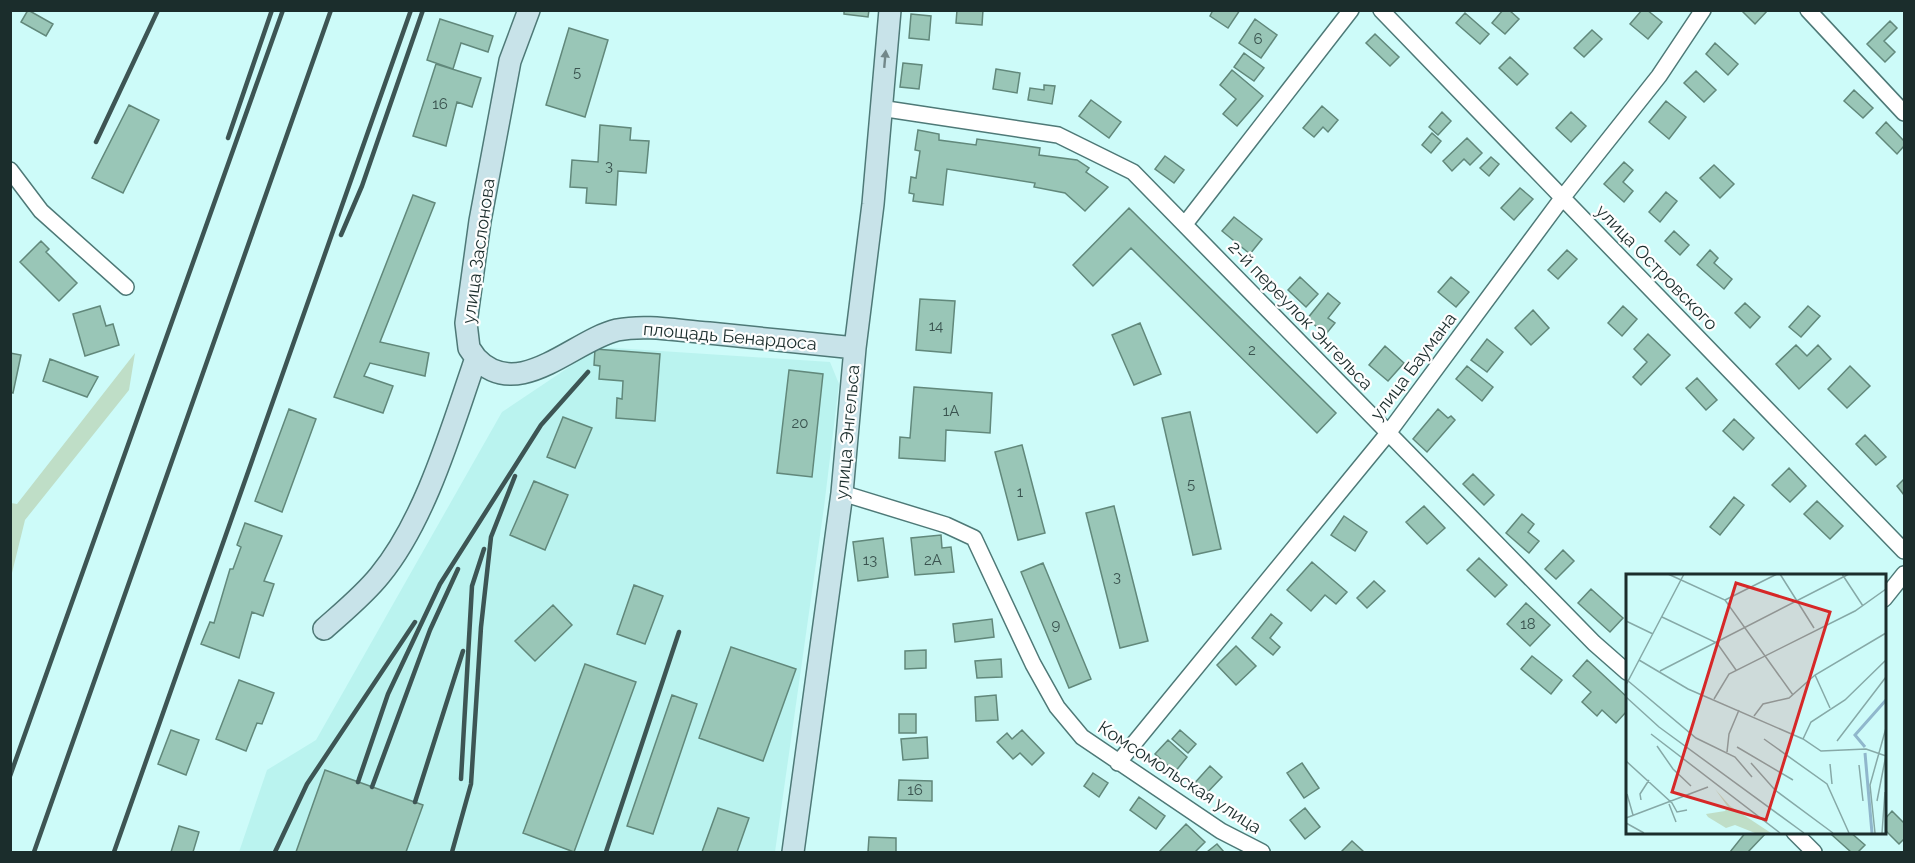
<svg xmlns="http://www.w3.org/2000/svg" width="1915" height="863" font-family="Raleway,sans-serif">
<rect width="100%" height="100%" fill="#cdfbf9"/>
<path fill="#baf3ef" d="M599 347 830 362 839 384 824 507 775 852H239L267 770 316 740 502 412Z"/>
<path fill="#bfdec7" d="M135 353 129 390 25 520 11 577V503L17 504Z"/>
<path fill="#99c6b7" stroke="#61887b" stroke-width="1.5" d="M28 10 53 24 46 36 21 22Z
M844 10H869L868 17 844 14Z
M957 10H983L982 25 956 23Z
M1213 10H1240L1228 28 1210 16Z
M1503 10H1509L1519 19 1505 34 1492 23Z
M1642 10H1647L1662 22 1648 39 1630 24Z
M1741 10H1768L1755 24Z
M1465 13 1489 34 1480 44 1456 23Z
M911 14 931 16 929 40 909 38Z
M440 19 493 36 488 52 461 43 453 69 427 60Z
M1255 19 1277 35 1261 58 1239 43Z
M1890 21 1897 28 1884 41 1895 52 1885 62 1867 44Z
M569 28 608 40 585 117 546 105Z
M1592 30 1602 39 1584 57 1574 48Z
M1375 34 1399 57 1390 66 1366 43Z
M1715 43 1738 64 1728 75 1706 54Z
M1244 53 1264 68 1254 81 1234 67Z
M1510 57 1528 74 1517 85 1499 68Z
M903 63 922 65 919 89 900 87Z
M436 64 481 78 472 107 457 102 446 146 413 136Z
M996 69 1020 73 1017 93 993 89Z
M1232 70 1263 96 1237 126 1223 114 1236 99 1220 85Z
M1696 71 1716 90 1704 102 1684 83Z
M1044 85 1055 86 1052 104 1028 100 1030 88 1044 90Z
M1854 90 1873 108 1863 118 1844 101Z
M1091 100 1121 122 1109 138 1079 116Z
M1666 101 1686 117 1669 139 1649 122Z
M129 105 159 120 123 193 92 178Z
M1322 106 1338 120 1328 132 1323 127 1314 137 1303 128Z
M1442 112 1451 121 1438 135 1429 127Z
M1571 112 1586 126 1571 142 1556 128Z
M1886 122 1904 141V146L1897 154 1876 133Z
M600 125 631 128 630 140 649 141 646 173 618 171 616 205 586 203 587 188 570 187 572 160 598 162Z
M918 130 939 134V140L976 145 977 139 1040 148 1039 155 1077 160 1089 168 1086 172 1108 187 1085 211 1065 193 1034 187 1035 183 947 169 943 205 913 201 914 194 909 193 911 177 916 178 920 151 915 150Z
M1432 133 1441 141 1431 153 1422 145Z
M1467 138 1482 153 1470 165 1464 159 1452 171 1443 161Z
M1165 156 1184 170 1174 183 1155 169Z
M1491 157 1499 164 1489 176 1480 168Z
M1624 162 1633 170 1623 182 1633 191 1624 202 1604 184Z
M1714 165 1734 184 1720 198 1700 178Z
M1520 188 1533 199 1514 220 1501 208Z
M1666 192 1677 201 1660 222 1649 212Z
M413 195 435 203 380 342 429 353 425 376 370 363 364 376 393 386 383 413 334 397Z
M1129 208 1336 413 1317 433 1131 248 1093 286 1073 265Z
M1234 217 1262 239 1250 254 1222 231Z
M1674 231 1689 245 1680 255 1665 241Z
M41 241 49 249 46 252 77 283 59 301 20 262Z
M1567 250 1577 259 1558 279 1548 270Z
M1710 250 1718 258 1714 263 1732 279 1724 289 1697 265Z
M1300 277 1318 294 1306 307 1288 290Z
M1451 277 1469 292 1456 307 1438 292Z
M1328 293 1340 303 1328 318 1335 323 1326 334 1307 319Z
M920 299 955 301 951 353 916 350Z
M1745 303 1760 317 1750 328 1735 313Z
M100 306 106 326 113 324 119 345 85 356 73 314Z
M1623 306 1637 319 1622 336 1608 323Z
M1808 306 1820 316 1801 337 1789 327Z
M1533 310 1549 328 1531 345 1515 328Z
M1140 323 1161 374 1134 385 1112 335Z
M1648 334 1670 355 1641 385 1633 377 1647 362 1634 349Z
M1487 339 1503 352 1487 372 1471 360Z
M1796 345 1807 356 1818 345 1831 359 1799 389 1776 364Z
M1385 346 1404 363 1388 381 1369 365Z
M595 349 660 354 655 421 616 418 617 398 622 399 623 381 599 379 600 366 594 365Z
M10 353 21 355 13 393 10 392Z
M50 359 98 377 87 397 43 381Z
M1467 366 1493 387 1482 401 1456 379Z
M1850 366 1870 386 1847 408 1828 389Z
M789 370 823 374 812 477 777 473Z
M1697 378 1717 400 1706 410 1686 388Z
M914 387 992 393 990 433 946 430 945 461 899 458 900 437 910 438Z
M289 409 316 419 282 512 255 501Z
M1438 409 1448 418 1451 416 1455 420 1427 452 1413 439Z
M1190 412 1221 549 1193 555 1162 418Z
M563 417 592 428 575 468 547 457Z
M1734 419 1754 438 1743 450 1723 431Z
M1865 435 1886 457 1876 465 1856 444Z
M1022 445 1045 533 1018 540 995 452Z
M1789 468 1806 486 1790 502 1772 485Z
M1473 474 1494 495 1484 505 1463 484Z
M1904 479V495L1897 486Z
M534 481 568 495 545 550 510 535Z
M1734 497 1744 505 1720 535 1710 527Z
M1817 501 1843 526 1830 539 1804 514Z
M1114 506 1148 641 1120 648 1086 513Z
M1424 506 1445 528 1427 544 1406 522Z
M1522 514 1534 524 1528 532 1539 541 1529 553 1506 533Z
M1344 516 1367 532 1355 551 1331 535Z
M245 523 282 536 264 581 274 584 263 616 252 612 239 658 201 644 210 622 214 623 230 569H233L241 547 237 545Z
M941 535 942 548 951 547 954 572 915 575 911 538Z
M883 538 888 577 858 581 853 542Z
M1563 550 1574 561 1556 579 1545 569Z
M1479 558 1507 585 1495 597 1467 570Z
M1312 562 1347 592 1336 604 1325 595 1311 611 1287 590Z
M1043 563 1091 679 1069 688 1021 572Z
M1374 581 1385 591 1367 608 1357 598Z
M634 585 663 596 645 644 617 634Z
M1591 589 1623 618 1610 632 1578 603Z
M1526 603 1550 625 1530 646 1507 624Z
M553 605 572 625 535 661 515 641Z
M1271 614 1282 623 1270 638 1280 647 1273 655 1252 638Z
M992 619 994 637 955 642 953 624Z
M1236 646 1256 666 1236 685 1217 665Z
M731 647 796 669 763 761 699 738Z
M926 650V668L905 669V651Z
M1532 656 1562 680 1551 694 1521 669Z
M1001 659 1002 677 977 678 975 661Z
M1587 660 1627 697V711L1616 723 1602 710 1597 716 1582 702 1591 692 1573 676Z
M585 664 636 682 574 852 523 833Z
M239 680 274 693 262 724 257 723 246 751 216 739Z
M672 695 697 704 653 834 627 826Z
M996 695 998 720 976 721 975 697Z
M899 714H916V733H899Z
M171 730 199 740 186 775 158 764Z
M1022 730 1044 753 1032 765 1020 753 1013 759 997 742 1007 733 1012 739Z
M1180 730 1196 744 1188 753 1172 739Z
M927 737 928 758 903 760 901 739Z
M1168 740 1187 757 1175 772 1155 754Z
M1302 763 1319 788 1304 798 1287 773Z
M1210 766 1222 777 1203 797 1192 786Z
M325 770 423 805 406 852H296Z
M1093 773 1108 783 1099 797 1084 786Z
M899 780 932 781V801L898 800Z
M1139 797 1165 816 1156 829 1130 810Z
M718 808 749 818 737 852H702Z
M1305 808 1320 827 1305 839 1290 820Z
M1892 811 1904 823V839L1899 844 1884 829V820Z
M1186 824 1205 842 1195 852H1159Z
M179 826 199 832 193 852H171Z
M1746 832H1767L1748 852H1730Z
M1835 832H1850L1865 845 1858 852H1851L1832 835Z
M869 837 896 838V852H868Z
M1352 841 1364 852H1341Z
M1217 844 1224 852H1207Z"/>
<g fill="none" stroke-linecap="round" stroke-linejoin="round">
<g stroke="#4e7977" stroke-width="18">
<path id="street" d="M1381 10 1904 551
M1808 10 1904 113
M880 108 1058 135 1133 172 1594 643 1627 672
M10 170 41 211 126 287
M1185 224 1351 10
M842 493 946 525 974 538 1033 664 1057 707 1082 737 1221 831 1262 852
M1884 599 1904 574
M1118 763 1389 432 1563 197 1659 76 1703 10
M1794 832 1814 852"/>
</g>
<g stroke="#4e7977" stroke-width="24">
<path id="secondary" d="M476 358C518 403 574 340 617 330 647 324 679 331 709 333 758 338 806 343 855 348
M324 629C343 612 364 595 380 575 426 519 452 427 476 358L469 348 466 323 480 221 510 61 529 10
M793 852 842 493 855 348 873 204 890 10"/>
</g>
<use href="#street" stroke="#fff" stroke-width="15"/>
<use href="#secondary" stroke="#c8e3e9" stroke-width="21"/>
<path stroke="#3d5554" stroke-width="4.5" d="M228 138 272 10
M96 142 158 10
M341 235 362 186 423 10
M10 776 283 10
M461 779 472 586 484 549
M358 782 388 694 440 584 541 425 588 372
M372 787 430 630 458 569
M415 802 463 651
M34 852 331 10
M114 852 411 10
M275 852 307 784 415 622
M452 852 471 784 481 627 491 537 515 476
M606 852 679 632"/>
</g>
<defs><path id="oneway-solid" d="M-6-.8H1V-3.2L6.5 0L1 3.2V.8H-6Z" transform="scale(1.5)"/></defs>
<use fill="#72888a" href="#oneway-solid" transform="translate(885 59) rotate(-85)"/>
<g text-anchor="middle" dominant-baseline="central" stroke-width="4.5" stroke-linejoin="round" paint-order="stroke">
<g font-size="15" fill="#3a534f">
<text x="1258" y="39">6</text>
<text x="577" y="72">5</text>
<text x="440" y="104">16</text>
<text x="609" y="166">3</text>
<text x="936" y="326">14</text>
<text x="1252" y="350">2</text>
<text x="951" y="411">1А</text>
<text x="800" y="423">20</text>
<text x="1191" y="484">5</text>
<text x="1020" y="492">1</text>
<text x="870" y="560">13</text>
<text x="933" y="560">2А</text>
<text x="1117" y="577">3</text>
<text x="1528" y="624">18</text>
<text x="1056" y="625">9</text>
<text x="915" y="790">16</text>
</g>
<g font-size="18" fill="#1b2d2c" stroke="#fefefe">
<text transform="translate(478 251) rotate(-82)">улица Заслонова</text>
<text transform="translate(1657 267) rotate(46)">улица Островского</text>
<text transform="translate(1301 315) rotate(46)">2-й переулок Энгельса</text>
<text transform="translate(730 336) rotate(5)">площадь Бенардоса</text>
<text transform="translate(1413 366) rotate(-53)">улица Баумана</text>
<text transform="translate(847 432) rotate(-85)">улица Энгельса</text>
<text transform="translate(1180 777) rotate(33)">Комсомольская улица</text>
</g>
</g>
<g transform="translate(1626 574)">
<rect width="260" height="260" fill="#cdfbf9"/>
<path d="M89 215 104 232 145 259H129L109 251 100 254 82 243 80 240 99 237 102 233Z" fill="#bfdec7"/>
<path fill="none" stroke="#90b7cc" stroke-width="3" d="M239 173 229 161 260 126M239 179 246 259"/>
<path fill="none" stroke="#86a9a7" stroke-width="1.5" d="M42 0 99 26 167 121M154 0 188 54M216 0 237 32M99 26 151 0M36 43 91 69 110 96M0 47 27 60M13 86 62 115 177 165 195 177 240 175 260 182M34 97 223 0M189 101 204 134M1 106 70 164 109 183 126 203M0 111 58 0M0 123 33 153 178 259M88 125 103 100 229 37 260 15M128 142 137 130 163 124 189 101 260 59M25 160 154 259M138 165 201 210 223 259M177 165 185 148 219 126 260 86M211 167 260 103M31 172 47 195 65 212M111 173 167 206M101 178 103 160 113 136M0 187 46 229 51 238 61 236M125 189 149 216 207 259M204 190 206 210M233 191 237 227M1 220 7 241M15 226 14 220 23 206M251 227 260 181M43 230 50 248M0 244 82 213M0 249 18 259M249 259 244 211 260 154M256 259 259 218"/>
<path fill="#d62828" fill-opacity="0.15" stroke="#d62828" stroke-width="3" d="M110 9 204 38 140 246 46 218Z"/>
<rect width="260" height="260" fill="none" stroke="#1b2d2c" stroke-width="3"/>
</g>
<rect width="1915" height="863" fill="none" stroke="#1b2d2c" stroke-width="24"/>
</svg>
